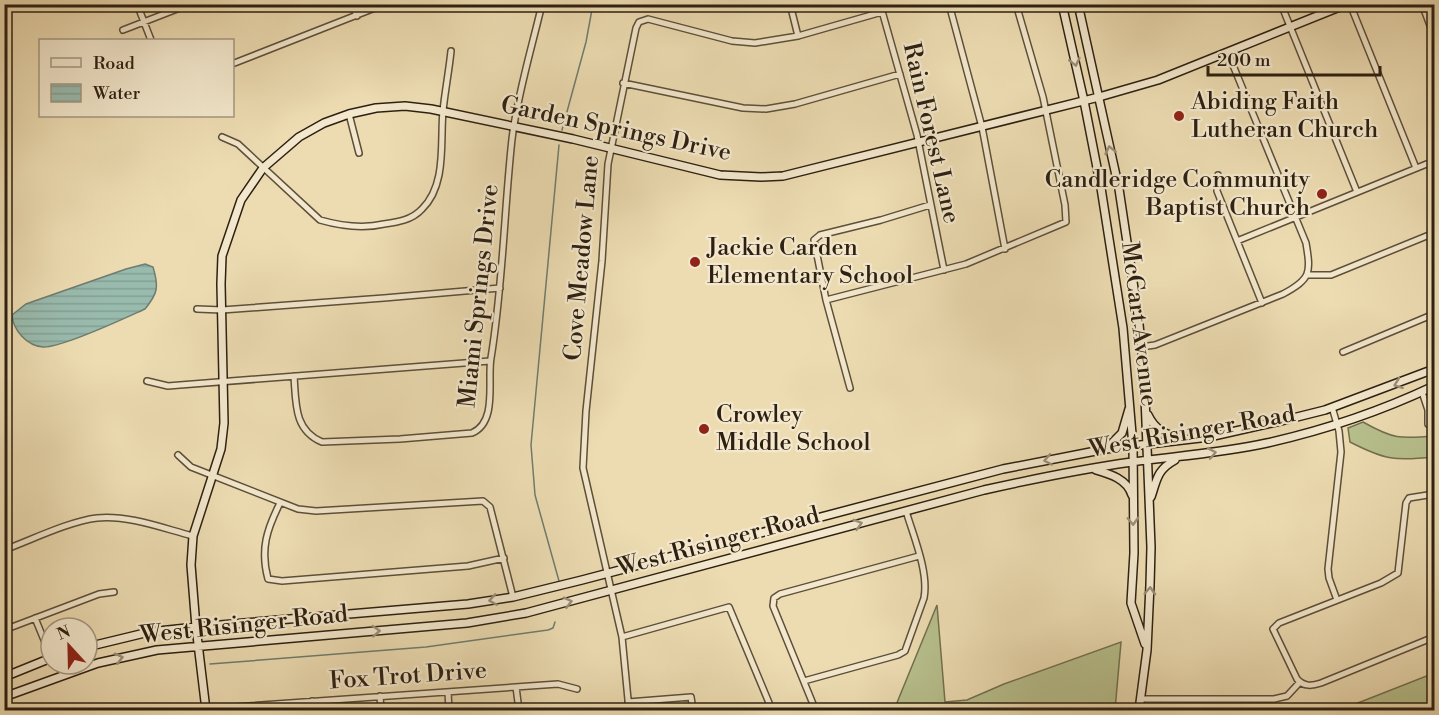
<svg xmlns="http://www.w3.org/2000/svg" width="1439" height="715" font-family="'Libre Bodoni',serif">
<defs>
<pattern id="water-rules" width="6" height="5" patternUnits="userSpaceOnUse" patternTransform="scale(1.5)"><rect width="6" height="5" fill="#99bbae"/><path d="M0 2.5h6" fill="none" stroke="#84a095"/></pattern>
</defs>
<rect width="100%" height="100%" fill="#eddcb2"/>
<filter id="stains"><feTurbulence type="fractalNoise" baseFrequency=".00333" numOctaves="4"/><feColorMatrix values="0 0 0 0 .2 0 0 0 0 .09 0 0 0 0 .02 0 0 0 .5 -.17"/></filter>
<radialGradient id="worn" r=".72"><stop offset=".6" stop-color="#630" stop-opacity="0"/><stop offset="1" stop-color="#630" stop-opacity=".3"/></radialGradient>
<path fill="#b7c08d" stroke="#727050" stroke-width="1.5" d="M1363 422C1393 439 1400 439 1434 436V457C1395 461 1385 460 1350 442L1348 428Z
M937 605 945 702 967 700 1004 684 1121 642 1115 710H894Z
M1434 673V704L1419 710H1340Z"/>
<path fill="url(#water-rules)" stroke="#6e7d70" stroke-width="1.5" d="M145 264 153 267C159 287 158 293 145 309 125 318 62 348 43 347 27 346 13 330 12 315L26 304 126 269Z"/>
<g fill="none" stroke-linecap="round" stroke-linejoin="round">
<path stroke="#6e7d70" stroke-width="1.5" d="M562 130 586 42 593 4
M559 581 535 495 531 445 559 145
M210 664 426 647 548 630 553 628 555 622"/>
<g stroke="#5d4f3a" stroke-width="8">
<path id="street" d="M137 4 151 40
M352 4 357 16
M790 4 798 36
M880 4 917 135 944 270
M949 4 982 127 1005 249
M1281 4 1357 192
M1350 4 1416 168
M1422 4 1434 36
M123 30 190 4
M232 64 385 4
M623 83 743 108 766 109 795 104 900 74
M349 114 359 153
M222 137 238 144 320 220C341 226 362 229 384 224 398 222 412 220 422 209 447 185 440 142 443 111 445 91 449 71 451 51
M1218 175 1217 191 1262 303
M1237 241 1434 161
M1308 275H1331L1434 233
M826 300 966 264 1066 222 1065 205 1043 97 1016 4
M197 309 222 310 384 298 500 288
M1141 347 1155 345 1283 294C1311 279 1311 273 1306 243L1228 53
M1343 352 1434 314
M294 376C296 404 294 430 322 442L400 439 472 433C498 422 487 380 491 358 503 285 504 212 512 139 517 96 532 47 542 4
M147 381 168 386 180 385 490 361
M850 388 826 300 814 240 820 235 881 220 930 205
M1422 392 1428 410V424
M1332 407 1339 431 1341 452 1328 569 1329 578 1337 600
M178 455 191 467 298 509 316 511 483 501 490 507 513 597
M1434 494 1409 498 1406 503 1398 573 1381 583 1279 623 1273 629 1297 679C1304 687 1312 686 1321 683L1434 637
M280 503C267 529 260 549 268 579L282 581 468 566 504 558
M4 550C31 540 70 521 97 518 129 515 162 528 193 536
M35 618 51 657
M4 630 99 594 114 592
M622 637 729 607 772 710
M804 681 898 655 905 651 924 598C929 572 913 535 906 511
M516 687 519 710
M448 692 449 710
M380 696 381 710
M1140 699H1274L1287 696 1300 682
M312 701 313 710
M628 702 691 697 693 710
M813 704 773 606 774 598 780 594 919 556
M206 709 558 684 577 689
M629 710 622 637 583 468 586 411 602 261 608 164 636 28 639 22 648 19 732 41 755 43 798 36 882 12"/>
</g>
<g stroke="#2d2012" stroke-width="10">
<path id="secondary" d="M1062 4 1084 101 1101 188 1123 328 1133 446 1134 553 1131 603 1145 644
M1078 4 1119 189 1138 315 1144 372 1151 547 1150 585 1147 650 1139 710
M1148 415C1155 430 1166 435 1181 438
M1107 448 1122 433 1129 409
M1096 470C1110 474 1127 479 1132 495
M1151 497C1157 479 1157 470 1175 460
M87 647 149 632 196 627 468 604 513 597 582 580 1003 469 1106 449 1209 437 1289 419 1325 410 1434 369
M4 677 51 658
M4 697 98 663 157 650 467 623 526 613 984 490C1033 479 1082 469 1132 462 1177 456 1222 453 1267 443 1325 430 1381 411 1434 386
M206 710 196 627 191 565 193 536 221 449 224 423 221 284 222 256 241 200 263 168 299 137 324 123 349 114 376 108 405 106 431 109 573 139 720 175 761 177 783 176 1099 97 1158 80 1347 4"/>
</g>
<use href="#street" stroke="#f3e8cd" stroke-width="5"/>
<use href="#secondary" stroke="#f3e8cd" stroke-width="7"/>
</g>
<defs><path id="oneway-chevron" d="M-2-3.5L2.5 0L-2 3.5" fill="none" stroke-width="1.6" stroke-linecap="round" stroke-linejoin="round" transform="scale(1.5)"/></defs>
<g stroke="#9a8e79">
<use href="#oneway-chevron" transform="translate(1075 62) rotate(77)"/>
<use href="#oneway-chevron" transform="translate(1110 150) rotate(-102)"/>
<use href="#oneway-chevron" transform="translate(1398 384) rotate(160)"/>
<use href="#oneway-chevron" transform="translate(1212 453) rotate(-11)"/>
<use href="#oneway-chevron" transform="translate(1048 460) rotate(169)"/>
<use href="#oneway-chevron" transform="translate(1133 521) rotate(88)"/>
<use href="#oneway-chevron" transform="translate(858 524) rotate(-16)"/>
<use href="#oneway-chevron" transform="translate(1150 591) rotate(-87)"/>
<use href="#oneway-chevron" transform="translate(493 600) rotate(171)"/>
<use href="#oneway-chevron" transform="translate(568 602) rotate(-15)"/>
<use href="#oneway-chevron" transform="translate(376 631) rotate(-4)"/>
<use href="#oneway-chevron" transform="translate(119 658) rotate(-14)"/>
</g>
<g fill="#8f2418" stroke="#f3e8cd" stroke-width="2">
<circle cx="1179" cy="116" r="6"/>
<circle cx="1322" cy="194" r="6"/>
<circle cx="695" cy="262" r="6"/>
<circle cx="704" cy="429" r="6"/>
</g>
<g text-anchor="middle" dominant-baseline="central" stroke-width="4.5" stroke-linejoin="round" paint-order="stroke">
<g font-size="24" fill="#2d2012" stroke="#f3e8cd" text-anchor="start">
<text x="1191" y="102">Abiding Faith<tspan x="1191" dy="28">Lutheran Church</tspan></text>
<text x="1310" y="180" text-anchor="end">Candleridge Community<tspan x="1310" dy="28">Baptist Church</tspan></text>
<text x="707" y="248">Jackie Carden<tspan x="707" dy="28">Elementary School</tspan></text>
<text x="716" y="415">Crowley<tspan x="716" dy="28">Middle School</tspan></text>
</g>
<g font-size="24" fill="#2d2012" stroke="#f3e8cd">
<text transform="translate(616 129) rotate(12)">Garden Springs Drive</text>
<text transform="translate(931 133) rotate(77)">Rain Forest Lane</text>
<text transform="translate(582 258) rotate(-85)">Cove Meadow Lane</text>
<text transform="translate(479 296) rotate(-84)">Miami Springs Drive</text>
<text transform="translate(1139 324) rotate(83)">McCart Avenue</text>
<text transform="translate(1192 432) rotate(-10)">West Risinger Road</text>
<text transform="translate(718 542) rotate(-15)">West Risinger Road</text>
<text transform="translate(244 625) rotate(-6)">West Risinger Road</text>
<text transform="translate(408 676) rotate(-4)">Fox Trot Drive</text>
</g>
</g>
<rect width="1439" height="715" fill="none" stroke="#eddcb2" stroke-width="24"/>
<rect x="6" y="6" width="1427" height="703" fill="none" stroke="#2d2012" stroke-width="3"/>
<rect x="12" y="12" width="1415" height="691" fill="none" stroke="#2d2012" stroke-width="1.5"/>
<rect x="39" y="39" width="195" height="78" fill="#f3e8cd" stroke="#a49882" stroke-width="1.5"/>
<rect x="51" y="58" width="30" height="9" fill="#f3e8cd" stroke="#a49882" stroke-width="1.5"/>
<text x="93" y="69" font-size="18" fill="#2d2012">Road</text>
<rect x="51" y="84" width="30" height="18" fill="url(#water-rules)" stroke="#a49882" stroke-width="1.5"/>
<text x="93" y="99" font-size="18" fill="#2d2012">Water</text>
<g transform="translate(69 646) rotate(338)"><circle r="28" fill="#f3e8cd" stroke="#a49882" stroke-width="1.5"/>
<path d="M0-4.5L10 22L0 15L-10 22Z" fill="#8f2418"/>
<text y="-9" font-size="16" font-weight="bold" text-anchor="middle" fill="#2d2012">N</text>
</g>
<path d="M1208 66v9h172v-9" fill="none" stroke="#2d2012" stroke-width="3"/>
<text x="1217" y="66" font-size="18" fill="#2d2012" stroke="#f3e8cd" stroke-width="4.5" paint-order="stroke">200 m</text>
<rect width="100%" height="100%" filter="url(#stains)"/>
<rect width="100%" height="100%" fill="url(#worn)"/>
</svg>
